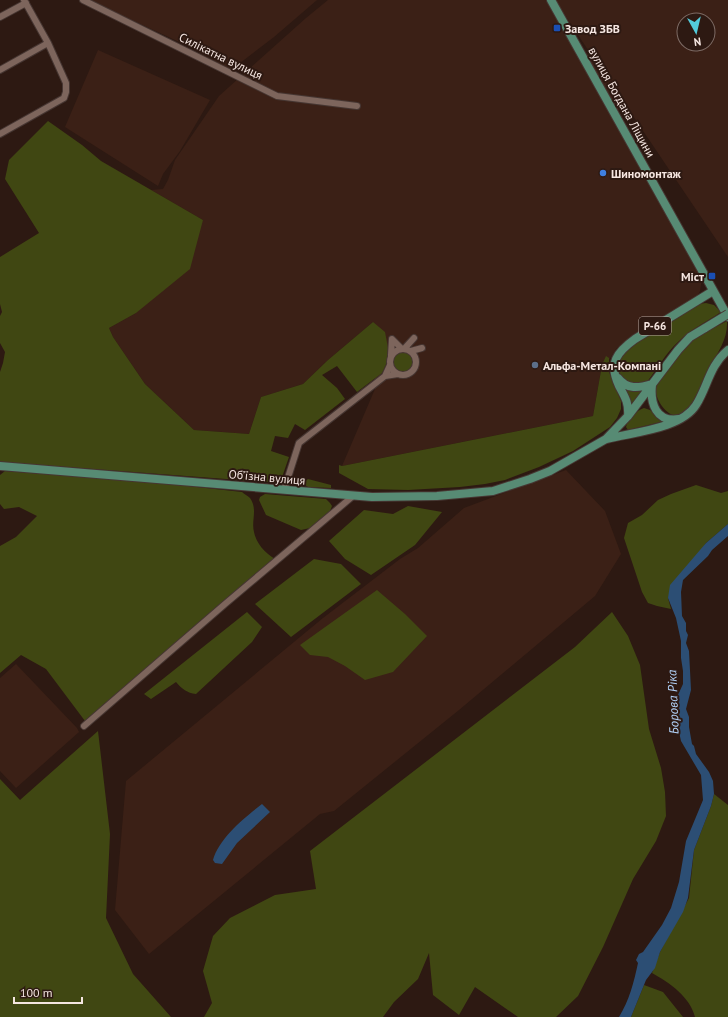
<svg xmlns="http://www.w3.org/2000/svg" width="728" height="1017" font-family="'PT Sans',sans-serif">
<rect width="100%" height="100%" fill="#2d1912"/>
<path fill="#3b2016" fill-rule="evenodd" d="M88 0H317L274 37 231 70 186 45Z
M328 0H547L617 123 700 274 702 278 700 291 697 297 623 343 616 349 604 368 602 365 593 416 342 466 375 389 373 322 328 360 303 384 261 397 249 434 194 430 145 384 113 337 109 328 136 313 203 220 151 190 163 189 168 180 175 160 219 96 306 18Z
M555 0H728V257L627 107 616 111 586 55 590 53ZM684 20H708V44H684Z
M98 50 210 100 180 151 163 174 158 186 65 127Z
M566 470 605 511 621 554 595 596 459 710 334 811 320 814 149 954 115 910 126 781 323 618 400 559 418 548 464 508Z
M16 664 77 728 79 732 16 788 0 771V678Z"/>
<path fill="#404712" d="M48 121 82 145 101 161 203 220 190 269 136 313 109 328 113 337 145 384 194 430 249 434 261 397 303 384 328 360 373 322 385 332 388 348 387 362 382 373 357 392 337 366 322 375 337 388 345 399 305 430 295 424 288 438 275 436 271 451 289 457 280 483 0 462V372L3 363 5 352 0 343V316L2 312 0 304V257L39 233 5 179 9 160Z
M706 303 714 305 721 312C706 322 690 330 678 342 666 353 657 369 647 382L630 384C618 375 612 364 622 351L698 304Z
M727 321C728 339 718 351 711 366 704 381 698 401 684 413 671 424 652 398 656 385 659 377 685 346 692 340 702 332 716 327 727 321Z
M393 362a10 10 0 1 1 20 0a10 10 0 1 1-20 0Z
M606 356 609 358V372L621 401V409L617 418 610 427 573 451 539 467 505 480 485 484 460 487 408 490 368 489 339 473V465L342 466 593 416 602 365Z
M621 384 636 391 644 390 632 406Z
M644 408 650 410 665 421 628 430 626 427C628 419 636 411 644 408Z
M5 471 152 482 242 492C244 494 248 496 250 498 258 509 251 521 254 532 256 543 265 553 275 559L85 721 46 669 21 655 0 673V546L16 537 37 516 19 507 4 509 0 504V475Z
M308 479 331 485V488L308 487 305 485 304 482Z
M696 485 721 493 728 491V524L706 543 668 598 671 609 657 606 648 603 642 592 624 538 628 523 642 515 658 500 671 494Z
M265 494 326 499 330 503 332 506 330 511 310 528 301 530 266 515 259 500 260 497Z
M408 506 442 512 415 545 371 575 345 559 329 541 364 510 393 514Z
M314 559 341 564 361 584 291 637 255 604Z
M377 590 405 614 427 636 393 672 365 680 345 666 328 657 310 655 300 645Z
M247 612 262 627 252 642 196 694C187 693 182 689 176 682L151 699 144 694Z
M612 612 628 636 640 665 649 729 661 768 665 792 666 816 656 841 633 879 603 947 578 996 556 1017H518L475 987 459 1015 433 995 429 953 418 979 394 1002 383 1017H204L212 1003 203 971 213 936 230 918 275 895 316 889 310 851 575 647Z
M98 731 110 834 106 918 133 974 171 1017H0V779L20 800Z
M714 794 728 805V1017H695C690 997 670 983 652 973L660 952 689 898 694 850 711 806Z
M644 985 663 992 683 1017H631Z"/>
<path fill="#2c4e74" d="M728 524V536L712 550 708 556 683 580 681 592 682 616 686 623V631L688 635 686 643 689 651 691 690 686 709 689 717V727L692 744 694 746 696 754 709 772 713 781 714 794 711 806 694 850 688 898 683 912 660 952 655 968 646 980 631 1017H619C629 1001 634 982 638 963L636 960 639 954 643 952 662 925 671 908 679 882 686 841 703 800 701 775 681 741 679 732 677 697 683 684V671L681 658V641L676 618 668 598 670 585 706 543Z
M262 804 270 812 237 843 222 864 215 863 213 860C219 838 245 817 262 804Z"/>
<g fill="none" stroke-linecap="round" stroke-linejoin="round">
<g stroke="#463632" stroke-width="8">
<path id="minor" d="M83 0 277 96 357 106
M0 17 26 3
M0 70 48 43
M0 134 64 98 66 92V83L48 43 24 0
M390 362a13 13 0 1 1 26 0a13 13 0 1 1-26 0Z
M404 349 414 338
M411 351 422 348
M391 355 392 339 401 348
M390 365 385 376 398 374
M284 490 299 443 385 376
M84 726 225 604 353 496"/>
</g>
<g stroke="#463632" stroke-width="10">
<path id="major" d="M551 0 728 317
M618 378C627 390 639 388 652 384
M652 385C650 403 656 423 679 419
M628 416C629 403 625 397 619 386 608 363 617 352 635 339L713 291
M607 439C633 432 681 429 696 405 708 386 709 366 728 350
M0 466 372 497 437 496 493 491 530 479 550 471 606 439 628 416 678 350 690 337 705 328"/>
</g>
<use href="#minor" stroke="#7d655c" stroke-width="6"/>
<use href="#major" stroke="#578b74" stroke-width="8"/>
<g stroke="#463632" stroke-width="10" stroke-linecap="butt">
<path id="major-bridge" d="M705 328 728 314"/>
</g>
<use href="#major-bridge" stroke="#578b74" stroke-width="8"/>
</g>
<g fill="#1a4fb4" stroke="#2d1912" stroke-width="1.5">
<rect x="553" y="24" width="8" height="8" rx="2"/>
<rect x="708" y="272" width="8" height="8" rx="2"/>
</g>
<circle fill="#3f7fe0" stroke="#2d1912" stroke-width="1.5" cx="603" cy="173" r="4"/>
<circle fill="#5c6f8a" stroke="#2d1912" stroke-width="1.5" cx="535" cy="365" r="4"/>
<g text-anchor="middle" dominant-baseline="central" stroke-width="4" stroke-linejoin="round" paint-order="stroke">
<rect fill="#2d1912" stroke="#b9a8a3" stroke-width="1" x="639" y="317" width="32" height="18" rx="3"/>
<g font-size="11" font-weight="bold" fill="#f5e6e1">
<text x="655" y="326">Р-66</text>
</g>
<g font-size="12" font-weight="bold" fill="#f5e6e1" stroke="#2d1912" text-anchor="start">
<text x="565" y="28">Завод ЗБВ</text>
<text x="611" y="173">Шиномонтаж</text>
<text x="704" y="276" text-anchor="end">Міст</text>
<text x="543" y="365">Альфа-Метал-Компані</text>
</g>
<g font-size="12" fill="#f5e6e1" stroke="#2d1912">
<text transform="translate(221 56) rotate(26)">Силікатна вулиця</text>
<text transform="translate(622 102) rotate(61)">вулиця Богдана Ліщини</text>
<text transform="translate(267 477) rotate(5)">Об’їзна вулиця</text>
</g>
<g font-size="13" font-style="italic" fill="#b0d0f6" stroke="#2d1912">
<text transform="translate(673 702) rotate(-92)">Борова Ріка</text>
</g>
</g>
<g transform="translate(696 32) rotate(172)"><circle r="19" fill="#2d1912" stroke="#7d6b65"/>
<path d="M0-3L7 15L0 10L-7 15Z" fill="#53cbdb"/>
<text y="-6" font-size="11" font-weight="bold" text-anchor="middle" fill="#f5e6e1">N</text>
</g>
<path d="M14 997v6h68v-6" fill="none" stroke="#f5e6e1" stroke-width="2"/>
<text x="20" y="997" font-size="12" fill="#f5e6e1" stroke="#2d1912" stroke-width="3" paint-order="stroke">100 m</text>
</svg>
